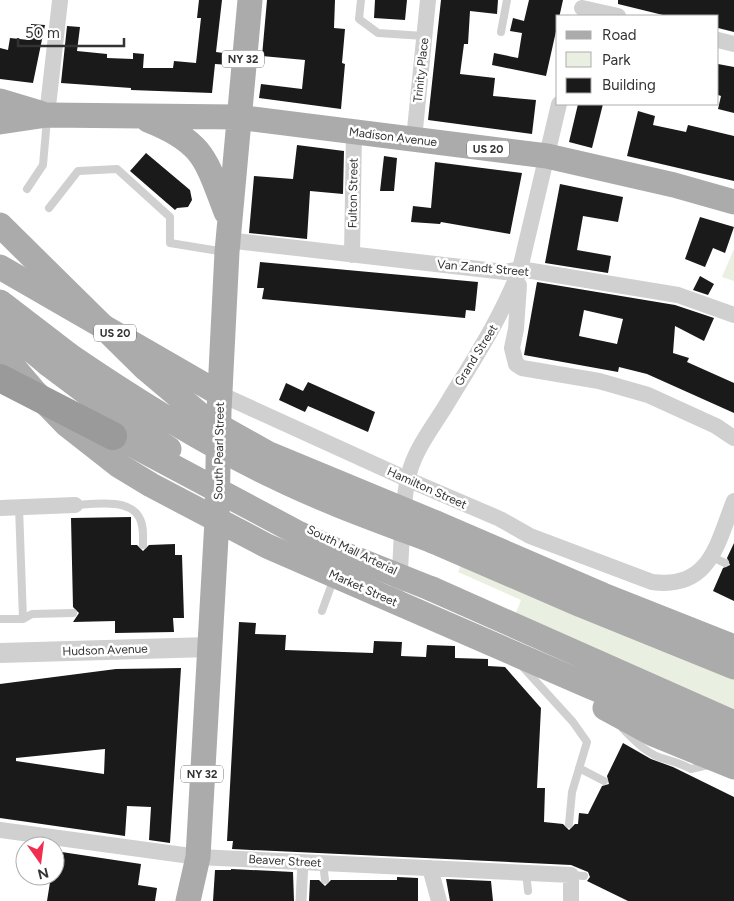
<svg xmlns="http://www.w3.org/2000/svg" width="734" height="901" font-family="Figtree,sans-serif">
<rect width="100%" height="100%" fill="#fff"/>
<path fill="#eaf0e1" d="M734 249V281L722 277Z
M462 562 734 675V714L515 615 521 600 458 572Z"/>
<path fill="#1a1a1a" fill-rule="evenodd" d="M199 0H222L216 52 231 54 230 65 215 64 212 93 131 90V88L61 83 67 26 80 27 77 51 107 54V58L133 59V53L144 54 143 68H173L174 61 196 63 201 18H197Z
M267 0H335L334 28 345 29 342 63 345 64 341 109 259 98 261 84 302 89 305 60 262 56Z
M375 0H407L405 20 374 18Z
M441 0H498L497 14 470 11 468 44H464L460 74 495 78 493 96 536 100 532 134 428 120Z
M529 0H563L546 76 492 65 494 53 518 58 522 33 510 31 513 18 524 21Z
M618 0H734V32L718 28V16H667L618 4Z
M31 24 45 25 33 83 0 79V48L8 50 10 38 29 40Z
M718 64 734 67V113L718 109 721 96 718 95Z
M578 104H603L592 148 569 142Z
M638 111 655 116 653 125 686 132 688 125 734 136V181L627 156Z
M297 145 344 151 343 194 310 191 307 239 249 233 254 176 293 179Z
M146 153 190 190 192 200 188 207 177 208 175 210 130 171Z
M384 156 397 158 394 191H380Z
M435 162 522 173 510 234 441 222 440 224 411 222 413 206 431 208Z
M560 184 623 197 618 222 583 216 577 250 611 256 608 273 545 263Z
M700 217 734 227 725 253 713 248 705 267 685 259Z
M260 262 478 282 475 311 466 310 465 318 262 299 264 288H257Z
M700 276 714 284 708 295 693 290Z
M537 282 675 305 714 318 704 341 675 326 673 353 689 358 687 362 734 383V413L647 374 619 367 618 372 524 355ZM584 310 623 319 617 344 579 336Z
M308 382 375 412 368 432 308 406 305 412 279 400 286 383 303 391Z
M131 517V545H137L143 551 149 545 175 544V555H182L184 618H173L174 632 115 633V621L73 622 79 613 73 607 71 518Z
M734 543V601L713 591 723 568 730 565 727 558Z
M239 622 256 623 255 634 286 635 285 650 373 653 374 641 402 642 401 656 426 657 427 645 455 646V658L488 659V666L505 667 541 708 537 788H545L544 822 563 824 569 830 575 824H578L579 813 588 814 602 786 609 784 607 776 623 743 651 759 673 767 734 797V901H628L587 881 590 877 588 872 571 865 232 849 233 841H227Z
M181 668 170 843 149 840 151 807 127 806 125 836 0 818V684L116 669ZM105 749 104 774 16 761V758Z
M55 851 141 864 138 885 157 888 155 901H47L51 876H55Z
M231 869 293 872 294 901H213L215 870H231Z
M397 877 418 878V901H309L310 880H319L325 886 331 880H397Z
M446 879 491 881 493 901H450Z"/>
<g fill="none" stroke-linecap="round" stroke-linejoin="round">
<path stroke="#d0d0d0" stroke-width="8" d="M361 0 359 19 378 33 424 36
M501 32 507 0
M27 189 43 165 47 119
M49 208 78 171 117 169 170 217V243L225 252
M75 505C93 504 129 498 139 517 144 525 143 536 143 545
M712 557 725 563
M322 611 334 578
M0 619H23L19 507
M23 619 32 614 73 613
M521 665 573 722 587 742 572 792 569 824
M623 729C635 741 648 755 665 759 675 762 682 764 691 769L708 765
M579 768 604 781
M323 863 325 880
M526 872 528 891
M571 875 584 876"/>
<path stroke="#d0d0d0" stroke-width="11" d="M301 901 303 862"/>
<path stroke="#d0d0d0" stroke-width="16" d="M582 8 618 16
M718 40 734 44
M47 115 60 1
M414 139 428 0
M227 240 505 272 520 269 678 295 734 315
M352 255 354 132
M519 285 516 329 512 348 516 364 522 368 599 381 648 395 716 426 734 438
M220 394 409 480 500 519 530 536 652 582C710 590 717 544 734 501
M0 508 75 505
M399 585C402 552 401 497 411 467 418 446 433 426 445 407 472 362 501 319 520 269L559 104
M0 830 198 857 571 875V901
M430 868 439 901"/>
<path stroke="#d0d0d0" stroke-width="20" d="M0 653 210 647"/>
<path stroke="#ababab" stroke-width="25" d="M0 101 40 113
M148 120C204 142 206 160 226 212
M0 122 47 115 237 117 547 156 674 185 734 202
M0 267 220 394
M0 302 69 355
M0 324 48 364
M0 351 35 392 67 425 118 465 151 485 267 546 589 686 734 746
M436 523 603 595 734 647
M433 541 581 605 734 667
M432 589 734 723
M605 708 653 734 734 767
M188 901 198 857 217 520 219 411 227 252 250 0"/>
<path stroke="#ababab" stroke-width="25" d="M0 225 146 369 203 417 267 453 436 523
M69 355C135 400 203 443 275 477 326 502 380 521 433 541
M48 364 108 409 169 449
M97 426 296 532 344 554 432 589"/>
<path stroke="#9a9a9a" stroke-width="28" d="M0 378 113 436"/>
</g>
<g text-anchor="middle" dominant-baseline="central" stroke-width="5" stroke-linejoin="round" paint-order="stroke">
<g fill="#fff" stroke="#707070" stroke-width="1">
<rect x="222" y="50.5" width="42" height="17" rx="4"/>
<rect x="467" y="140.5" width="42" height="17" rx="4"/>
<rect x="94" y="324.5" width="42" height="17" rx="4"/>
<rect x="181" y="765.5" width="42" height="17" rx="4"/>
</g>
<g font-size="11" font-weight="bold" fill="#333">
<text x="243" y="59">NY 32</text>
<text x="488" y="149">US 20</text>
<text x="115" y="333">US 20</text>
<text x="202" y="774">NY 32</text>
</g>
<g font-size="12" fill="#333" stroke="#fff">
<text transform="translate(421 70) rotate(-84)">Trinity Place</text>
<text transform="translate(393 137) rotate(7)">Madison Avenue</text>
<text transform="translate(353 193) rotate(-89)">Fulton Street</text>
<text transform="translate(483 268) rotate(5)">Van Zandt Street</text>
<text transform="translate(476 355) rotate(-58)">Grand Street</text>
<text transform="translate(219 451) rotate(-89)">South Pearl Street</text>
<text transform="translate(427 488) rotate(24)">Hamilton Street</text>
<text transform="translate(352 550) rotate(26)">South Mall Arterial</text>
<text transform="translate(363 588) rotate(24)">Market Street</text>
<text transform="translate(105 650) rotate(-2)">Hudson Avenue</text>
<text transform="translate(285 861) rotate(3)">Beaver Street</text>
</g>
</g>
<rect x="556" y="15" width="162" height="90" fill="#ffffff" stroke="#adadad"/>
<rect x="566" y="31" width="25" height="8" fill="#ababab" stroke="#adadad"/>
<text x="602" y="40" font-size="15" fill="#333333">Road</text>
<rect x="566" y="52" width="25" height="15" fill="#eaf0e1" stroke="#adadad"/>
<text x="602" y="65" font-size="15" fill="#333333">Park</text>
<rect x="566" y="78" width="25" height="15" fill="#1a1a1a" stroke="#adadad"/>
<text x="602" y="90" font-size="15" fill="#333333">Building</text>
<g transform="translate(40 861) rotate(166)"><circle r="24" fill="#ffffff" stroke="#adadad"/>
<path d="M0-4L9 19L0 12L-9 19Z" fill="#f12d50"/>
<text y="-8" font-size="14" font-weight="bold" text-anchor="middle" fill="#333333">N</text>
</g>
<path d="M18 38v8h106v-8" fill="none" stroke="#333333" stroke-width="2.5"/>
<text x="25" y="38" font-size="15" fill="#333333" stroke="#ffffff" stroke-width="4" paint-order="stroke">50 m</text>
</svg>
